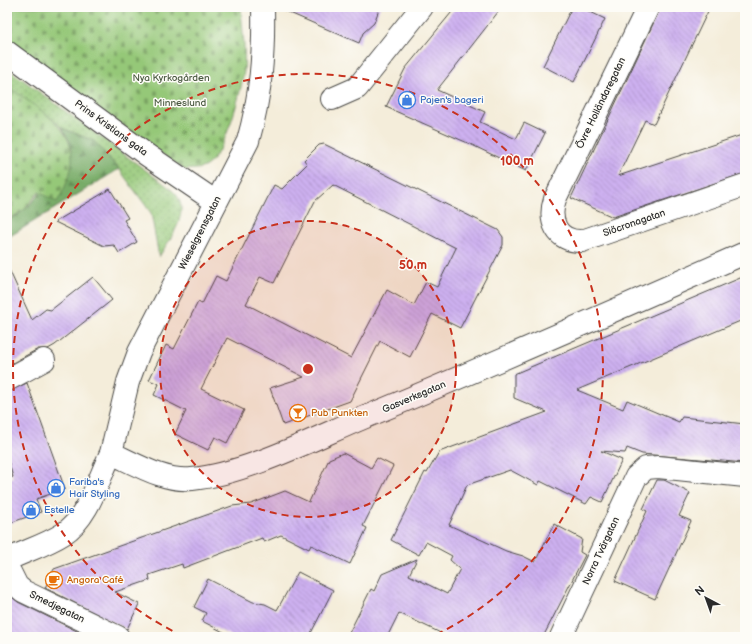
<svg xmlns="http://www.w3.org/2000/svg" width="752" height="644" font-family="'Balsamiq Sans',sans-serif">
<defs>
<pattern id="grass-dots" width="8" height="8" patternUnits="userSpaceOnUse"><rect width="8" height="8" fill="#95c878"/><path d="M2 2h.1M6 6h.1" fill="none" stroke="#7aa363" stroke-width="1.8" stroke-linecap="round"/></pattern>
<pattern id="forest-firs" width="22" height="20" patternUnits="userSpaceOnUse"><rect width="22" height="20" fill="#78ac68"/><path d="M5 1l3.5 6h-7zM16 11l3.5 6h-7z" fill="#638c56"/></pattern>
<pattern id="cemetery-stones" width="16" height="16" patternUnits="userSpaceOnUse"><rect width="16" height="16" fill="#95c878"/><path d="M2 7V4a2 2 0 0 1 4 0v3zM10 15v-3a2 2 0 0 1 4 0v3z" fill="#7aa363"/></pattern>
<pattern id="building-back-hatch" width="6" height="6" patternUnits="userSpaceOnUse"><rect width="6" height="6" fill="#cdb0f0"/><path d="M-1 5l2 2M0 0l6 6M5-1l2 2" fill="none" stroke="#a78fc3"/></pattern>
</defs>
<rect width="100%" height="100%" fill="#fdfcf7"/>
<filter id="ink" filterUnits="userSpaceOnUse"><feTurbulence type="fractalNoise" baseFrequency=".025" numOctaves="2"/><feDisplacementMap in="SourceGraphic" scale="8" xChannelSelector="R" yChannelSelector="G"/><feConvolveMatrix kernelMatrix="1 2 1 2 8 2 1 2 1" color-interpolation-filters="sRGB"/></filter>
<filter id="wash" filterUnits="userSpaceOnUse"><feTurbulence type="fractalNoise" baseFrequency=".012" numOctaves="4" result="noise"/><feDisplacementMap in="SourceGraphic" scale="16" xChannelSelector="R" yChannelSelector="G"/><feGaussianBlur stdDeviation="0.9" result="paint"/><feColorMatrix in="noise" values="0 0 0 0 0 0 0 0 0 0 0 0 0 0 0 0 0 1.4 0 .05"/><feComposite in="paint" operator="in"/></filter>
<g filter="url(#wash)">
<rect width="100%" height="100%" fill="#f4edda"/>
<path fill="url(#grass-dots)" stroke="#607a52" d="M7 68 167 186C170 189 176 193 178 197 189 217 168 241 159 257L151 213 119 169 94 141 62 128 50 117 7 86Z"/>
<path fill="url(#forest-firs)" stroke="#526c4a" d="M62 128 94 141 119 169 7 238V220C38 209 54 168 70 142Z"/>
<path fill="url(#cemetery-stones)" stroke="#607a52" d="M7 7H241C242 28 246 51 244 71 241 93 225 154 206 166 200 170 191 169 185 170L7 45Z
M7 86C54 120 95 138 57 202L39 192 23 211 7 220Z"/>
<g id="blocks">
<path fill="url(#building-back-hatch)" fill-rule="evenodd" d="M276 7H380L374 23 363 33 359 43Z
M456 7H502L437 90 485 112 480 122 516 139 524 123 545 133 526 171 470 144 386 107 405 69Z
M572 7H580L605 19 574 82 543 66Z
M661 7H710L654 124 645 120 618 176 745 134V173L613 217 571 198Z
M324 144 498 230 503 237V245L460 328 432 314 410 357 380 341 350 401 283 425 270 388 304 377 227 338 201 389 244 410 227 443 215 437 208 450 175 434 186 411 154 395 159 384 149 380 166 345 174 349 198 302 202 304 216 276 226 281 274 185 282 189 307 164 304 160 319 145ZM333 185 456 248 437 287 426 282 414 305 387 290 351 358 246 304 260 277 274 283 315 201Z
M110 189 128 218 124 220 137 242 119 253 114 245 104 246 55 222Z
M7 265 32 320 46 309 51 310 93 277 112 300 55 345 48 349H38L7 366Z
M745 276V319L577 390 623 409 627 400 679 422 682 417 745 424V463L642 454 627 448 625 453 601 451 622 460 602 502 591 497 586 504 540 481 538 485 510 470 467 485 449 525 506 551 523 556 535 562 554 524 582 539 580 552 585 555 543 637H449L399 613 387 637H347L371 589 374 591 382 574 417 559 409 575 447 594 460 569 450 560 452 556 426 542 419 555 391 540 425 472 427 473 439 452 547 412 514 398V374Z
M27 383 65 489 36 499 41 512 7 524V479L13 477 7 457V392Z
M343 453 371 468 377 458 393 466 363 526 367 528 350 564 311 545 309 549 281 535 264 542 262 538 183 568 182 564 149 575 150 580 115 592 139 604 127 629 45 588 54 569 232 506 251 504 285 491 309 502 329 459Z
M657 480H664L690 493 679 516 691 521 655 599 615 581 647 511 643 509Z
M298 572 333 590 309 637H233L202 621 206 613 194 607 208 579 253 602 265 604 277 610Z
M7 593 18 602 89 637H7Z"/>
</g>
</g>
<g filter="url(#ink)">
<use href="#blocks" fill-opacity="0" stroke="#494845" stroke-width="1"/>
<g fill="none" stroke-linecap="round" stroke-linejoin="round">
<g stroke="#494845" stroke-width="24">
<path id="minor" d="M648 7 555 199C548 220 556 242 582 241L745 185
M7 52 147 155 216 202
M332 99 357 88 422 7
M7 380 44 360
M111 453 128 382 139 352 248 141C261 95 264 55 263 7
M7 560C25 551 46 545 63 534 89 517 98 480 111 453 136 464 164 482 192 479 245 474 313 439 363 418 491 365 618 309 745 253
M7 566 17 586 23 591 118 637
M561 637 636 477 646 468 658 467 745 476"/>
</g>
<use href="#minor" stroke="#fff" stroke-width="22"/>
</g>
</g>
<circle cx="308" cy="369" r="148" fill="#c8321e" fill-opacity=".12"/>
<g fill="none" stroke="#c8321e" stroke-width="2" stroke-dasharray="7 5">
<circle cx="308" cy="369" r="148"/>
<path d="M183 636A295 295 0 1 1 433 636"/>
</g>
<defs>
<g id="shop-ring" transform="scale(0.9)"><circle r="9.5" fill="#fdfcf7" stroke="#3f7fe0" stroke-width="1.5"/><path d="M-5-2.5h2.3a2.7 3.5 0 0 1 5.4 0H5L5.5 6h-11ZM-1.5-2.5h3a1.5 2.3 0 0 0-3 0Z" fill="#3f7fe0"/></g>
<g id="bar-ring" transform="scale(0.9)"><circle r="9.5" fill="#fdfcf7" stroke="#e8710a" stroke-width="1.5"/><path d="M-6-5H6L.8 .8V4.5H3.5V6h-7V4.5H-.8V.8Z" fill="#e8710a"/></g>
<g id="cafe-ring" transform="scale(0.9)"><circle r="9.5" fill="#fdfcf7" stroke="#e8710a" stroke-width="1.5"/><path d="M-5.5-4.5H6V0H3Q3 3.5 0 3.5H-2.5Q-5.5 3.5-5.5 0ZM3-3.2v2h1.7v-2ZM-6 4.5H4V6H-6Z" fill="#e8710a"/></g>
</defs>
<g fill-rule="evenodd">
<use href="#shop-ring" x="407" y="100"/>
<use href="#bar-ring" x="298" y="413"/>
<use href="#shop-ring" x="56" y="488"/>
<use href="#shop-ring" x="31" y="510"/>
<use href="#cafe-ring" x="54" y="580"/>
</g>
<g text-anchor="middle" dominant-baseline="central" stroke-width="3" stroke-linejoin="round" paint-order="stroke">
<g font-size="10" fill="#4b5a42" stroke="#fdfcf7">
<text x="171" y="78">Nya Kyrkogården</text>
<text x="180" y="103">Minneslund</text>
</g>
<g font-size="10" fill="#366cbe" stroke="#fdfcf7" text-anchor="start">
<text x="420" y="100">Pajen's bageri</text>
<text x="69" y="482">Fariba's<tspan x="69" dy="12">Hair Styling</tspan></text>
<text x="44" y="510">Estelle</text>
</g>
<g font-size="10" fill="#2b2b2b" stroke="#fdfcf7">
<text transform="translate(601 103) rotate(-64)">Övre Holländaregatan</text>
<text transform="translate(111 128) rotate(36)">Prins Kristians gata</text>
<text transform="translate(634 223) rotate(-19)">Siöcronagatan</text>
<text transform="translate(200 233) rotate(-63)">Wieselgrensgatan</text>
<text transform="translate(414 397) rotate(-23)">Gasverksgatan</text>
<text transform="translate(601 551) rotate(-65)">Norra Tvärgatan</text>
<text transform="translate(57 607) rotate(26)">Smedjegatan</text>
</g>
<g font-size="10" fill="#c56008" stroke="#fdfcf7" text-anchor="start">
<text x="311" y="413">Pub Punkten</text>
<text x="67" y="580">Angora Café</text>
</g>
</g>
<circle cx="308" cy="369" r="6" fill="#c8321e" stroke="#fdfcf7" stroke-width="2"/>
<g font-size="12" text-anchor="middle" font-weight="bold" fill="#c8321e" stroke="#fdfcf7" stroke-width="3" stroke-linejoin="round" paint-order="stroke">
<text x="517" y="165">100 m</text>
<text x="413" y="269">50 m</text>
</g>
<rect width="752" height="644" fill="none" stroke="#fdfcf7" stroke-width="24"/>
<g transform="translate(706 598) rotate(319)" stroke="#fdfcf7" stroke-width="3" paint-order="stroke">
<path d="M0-3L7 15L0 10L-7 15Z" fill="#2b2b2b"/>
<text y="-6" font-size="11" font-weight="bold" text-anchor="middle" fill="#2b2b2b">N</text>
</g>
</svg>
